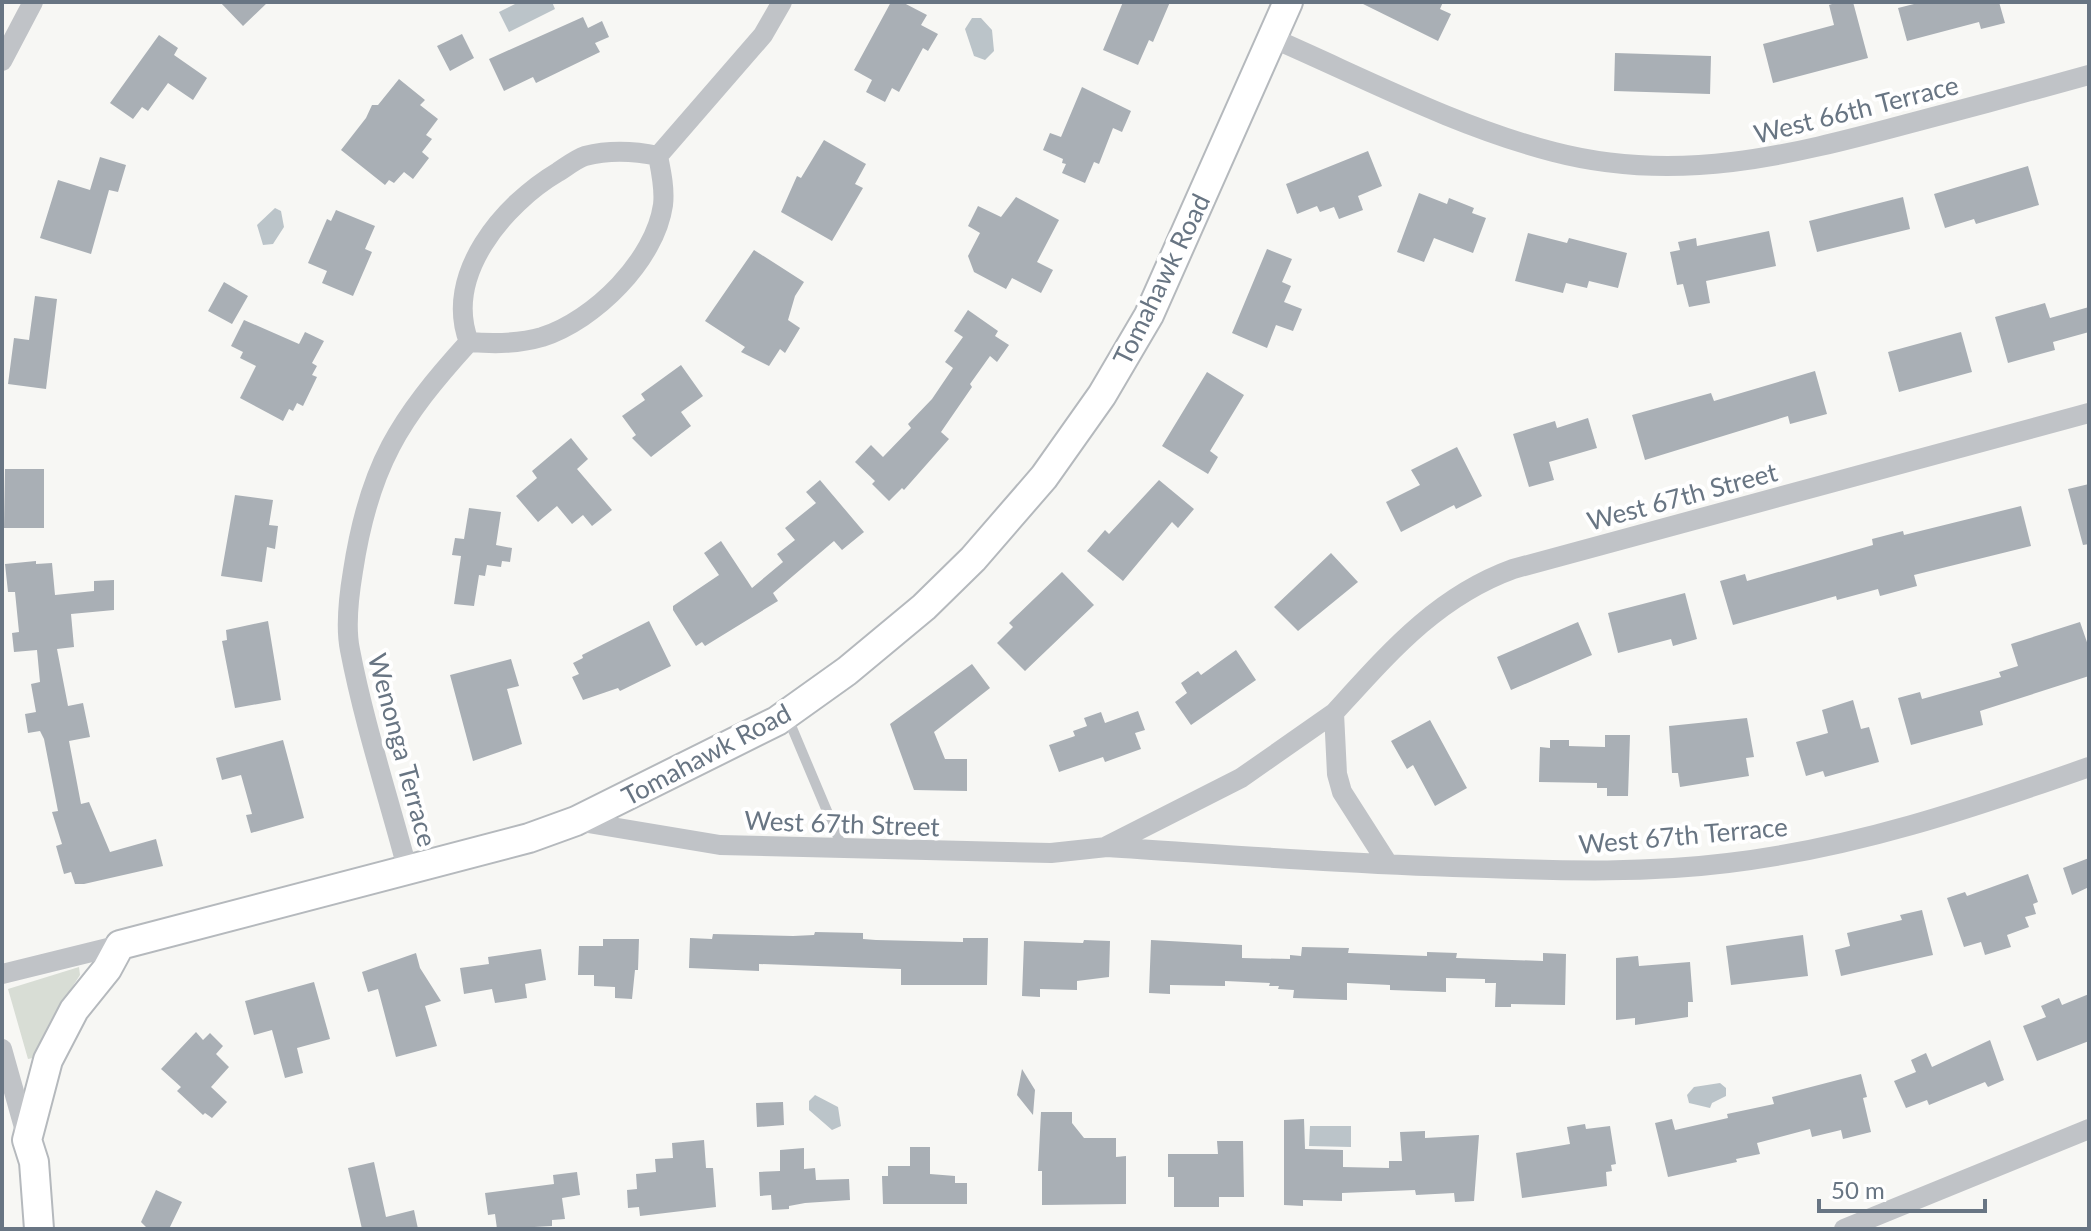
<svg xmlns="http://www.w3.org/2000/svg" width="2091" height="1231" font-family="Lato,sans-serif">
<rect width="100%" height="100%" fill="#f7f7f4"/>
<path fill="#d8ddd5" d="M79 967 80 975 51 1020 33 1058 28 1059 8 989Z"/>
<path fill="#bbc4c9" d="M519 2H552L555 9 509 32 499 12Z
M972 18H981L992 30 994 51 985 60 974 56 965 29Z
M275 208 281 211 284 227 273 244 263 245 257 225Z
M1720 1083 1726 1088V1096L1712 1103 1710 1108 1689 1103 1687 1095 1694 1087Z
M815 1095 838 1107 841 1126 832 1130 809 1110V1101Z
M1310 1126H1351V1147L1309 1146Z"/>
<path fill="#a9afb5" d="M220 2H268L243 26Z
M891 2H902L927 15 921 25 938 34 928 51 923 48 899 92 892 88 885 102 866 92 872 80 854 70Z
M1123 2H1170L1153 42 1149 40 1138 65 1103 50Z
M1359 2H1443L1440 9 1451 14 1438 41Z
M1838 2H1853L1868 58 1773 83 1763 44 1834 25 1829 5Z
M1922 2H1999L2005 23 1981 29 1979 22 1907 41 1898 8Z
M583 17 588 28 602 21 609 37 595 43 600 52 536 83 533 77 504 91 489 59Z
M462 34 474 58 450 71 437 46Z
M159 35 178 48 174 55 207 78 193 100 168 83 148 111 142 107 133 119 110 103Z
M1615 53 1711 56 1710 94 1614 91Z
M399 79 425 100 420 105 438 119 426 135 432 139 422 152 429 158 413 179 404 172 394 183 389 180 385 185 341 150 366 118 372 105H378Z
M1082 87 1131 111 1122 132 1113 128 1099 164 1094 162 1085 183 1062 173 1066 164 1062 163 1063 159 1043 150 1050 133 1061 137Z
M824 140 866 164 855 184 863 188 832 241 781 212 797 176 801 178Z
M1368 151 1382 186 1358 196 1363 210 1339 219 1334 207 1320 212 1317 206 1297 214 1286 184Z
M100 157 126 165 118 192 109 190 91 254 40 238 58 180 90 190Z
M2028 166 2039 205 1976 224 1974 219 1945 228 1934 194Z
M1419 193 1447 204 1449 198 1474 208 1472 213 1486 218 1473 253 1434 238 1424 262 1397 252Z
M1016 197 1059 220 1037 262 1053 270 1041 293 1012 278 1006 289 974 272 968 256 980 233 968 226 978 206 1001 217Z
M1903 197 1910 229 1817 252 1809 221Z
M336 210 375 226 365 249 372 252 353 296 322 283 327 271 308 263 327 219 331 221Z
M1769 231 1776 266 1706 281 1710 303 1689 307 1683 284 1677 285 1670 252 1680 250 1678 242 1696 238 1697 246Z
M1528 233 1567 243 1569 238 1627 253 1618 288 1589 281 1587 288 1566 283 1563 293 1515 281Z
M1267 249 1292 259 1282 282 1291 286 1284 302 1302 309 1293 331 1276 325 1267 348 1232 333Z
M754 250 804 282 795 296 788 320 800 328 785 353 780 349 769 366 741 352 745 347 705 321Z
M224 282 248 296 232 324 208 311Z
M35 296 57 299 46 389 8 384 14 338 29 340Z
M2045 303 2050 318 2089 307V332L2053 342 2055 350 2008 363 1995 317Z
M968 310 998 331 995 336 1009 345 997 362 990 356 970 384 972 387 941 432 949 439 904 490 902 488 889 501 872 484 875 481 855 462 871 445 883 457 911 428 908 424 932 399 953 368 945 362 963 337 954 331Z
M244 320 299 344 305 332 324 341 312 363 317 366 312 375 317 377 303 406 297 403 293 411 289 409 283 421 240 398 256 366 240 358 243 352 231 346Z
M1961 332 1972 372 1899 392 1888 352Z
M681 365 703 396 681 412 691 426 651 457 632 438 636 435 622 416 645 400 641 394Z
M1815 371 1827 414 1790 424 1788 416 1645 460 1632 415 1711 393 1714 401Z
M1207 372 1244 395 1210 451 1218 457 1208 474 1162 446Z
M1588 418 1597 448 1549 462 1554 480 1529 487 1513 434 1555 421 1557 428Z
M571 438 588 459 577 469 612 510 592 526 583 515 572 524 557 506 538 522 516 496 537 478 532 471Z
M1457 447 1482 496 1456 509 1454 505 1401 532 1386 502 1420 485 1411 470Z
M5 469H44V528H4Z
M820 480 864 532 842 550 834 541 773 593 778 601 705 646 702 642 696 646 673 610V606L719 575 704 553 721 541 752 588 783 562 777 554 795 540 785 528 816 503 806 492Z
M1159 480 1194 509 1178 528 1172 522 1123 581 1087 551 1105 530 1109 534Z
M2089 484V544L2083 545 2068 489Z
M235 495 273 500 269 525 278 526 275 549 267 547 262 582 221 576Z
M2021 506 2031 546 1914 575 1917 586 1880 596 1878 589 1837 600 1836 596 1733 625 1720 581 1745 574 1747 581 1873 545 1872 539 1903 531 1904 535Z
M469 508 501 512 496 545 512 548 510 562 502 561 501 567 487 565 485 576 479 575 474 606 454 604 461 556 452 555 455 538 464 539Z
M1331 553 1358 582 1298 631 1274 607Z
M36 561V564L52 563 55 595 94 591V581L114 580V610L71 614 74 647 57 649 68 706 83 703 90 737 69 741 81 804 89 802 110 852 156 839 163 866 84 884H75L71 872 64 874 56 846 62 844 52 812 58 811 44 739 40 731 28 733 25 714 36 712 31 684 40 682 37 650 14 652 12 633 19 632 15 592H8L5 564Z
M1062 572 1094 605 1025 671 997 643 1013 627 1009 623Z
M1685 593 1697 639 1673 646 1671 639 1618 653 1608 613Z
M268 621 281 700 235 708 222 641 227 640 226 630Z
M649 621 671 666 620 691 618 688 583 700 572 677 579 674 573 663 583 658 582 655Z
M1578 622 1592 655 1511 690 1497 657Z
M2080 622 2089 648V676L1980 711 1983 725 1911 745 1898 698 1920 692 1922 699 2001 677 1999 672 2018 666 2011 644Z
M1236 650 1256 680 1191 725 1175 702 1187 693 1181 683 1198 671 1201 675Z
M511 659 519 686 507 689 522 744 473 761 450 675Z
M972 664 990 688 934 732 945 759H967V791L914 790 890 724Z
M1853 700 1861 729 1869 727 1879 762 1825 777 1823 771 1806 776 1796 742 1828 733 1822 710Z
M1138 711 1145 730 1135 733 1141 749 1105 762 1103 757 1059 772 1049 745 1075 736 1073 731 1087 726 1084 718 1101 712 1105 723Z
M1747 718 1754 757 1746 758 1749 776 1680 787 1678 773H1672L1669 726Z
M1430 720 1467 788 1435 806 1413 765 1407 769 1391 741Z
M1605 735H1630L1628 796H1607V788H1597V783L1539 782 1540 747 1550 748V740H1569V746L1605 747Z
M283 740 304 818 251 833 246 815 252 814 241 775 222 780 216 758Z
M2089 858V887L2072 895 2063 868Z
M2028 874 2038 902 2033 904 2036 914 2025 917 2029 927 2007 935 2011 947 1985 955 1981 942 1964 947 1947 898 1965 892 1967 896Z
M1922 910 1933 955 1841 976 1835 950 1850 946 1847 933 1902 920 1900 915Z
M815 932 863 933V939L876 940 963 942V938H988L987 985H901V969L759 964V971L689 968 690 938 712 939 713 934 793 936 814 935Z
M1803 935 1808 976 1731 985 1726 946Z
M603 939H639L638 970H635L632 999 615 998V987L594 986V975H578L579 946H603Z
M1084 940 1110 941 1109 977 1077 981V990L1040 989V997L1022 996 1024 941 1083 943Z
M1151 940 1242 945V958L1290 959V955L1301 956 1302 947 1349 948 1348 953 1427 956V952L1457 953 1456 958 1543 961V953L1566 954 1565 1005 1511 1004V1007H1495L1496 983H1485V979L1446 978V992L1390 990V985L1347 983V1000L1293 998 1294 990 1278 989 1279 986H1269L1270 983 1225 981V986L1170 985V994L1149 993Z
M541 949 546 980 525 984 527 998 495 1003 492 989 464 994 460 968 489 964 488 957Z
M416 953 420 968 441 1001 425 1006 437 1046 396 1057 378 989 368 992 362 972Z
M1638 956 1639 966 1690 962 1693 1002H1688V1017L1635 1025V1018L1616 1020V958Z
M314 982 330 1039 297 1048 303 1073 285 1078 272 1030 254 1035 245 1001Z
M2089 994V1041L2037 1061 2023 1026 2046 1017 2041 1006 2059 998 2062 1005Z
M196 1032 203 1040 210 1033 223 1046 216 1054 229 1067 211 1087 227 1102 212 1118 205 1113 203 1115 177 1091 181 1087 161 1069Z
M1990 1040 2004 1080 1988 1087 1985 1082 1929 1105 1927 1100 1906 1108 1894 1081 1916 1072 1911 1060 1926 1053 1932 1067Z
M1022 1069 1035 1090 1033 1115 1017 1095Z
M1861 1074 1867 1097 1863 1098 1871 1132 1843 1139 1841 1130 1812 1137 1810 1129 1757 1143 1760 1154 1736 1159 1737 1162 1668 1177 1655 1123 1672 1119 1675 1130 1728 1118 1727 1114 1774 1104 1772 1097Z
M783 1102 784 1125 757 1127 756 1103Z
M1041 1112H1072V1123L1084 1138H1116V1157L1126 1156V1204L1042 1205V1171H1038Z
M1304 1119 1305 1149 1343 1150V1167L1389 1168V1161H1402L1400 1132 1425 1131V1138L1479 1135 1474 1201 1455 1202 1454 1193 1416 1195 1415 1190 1342 1193V1201L1303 1200V1206L1284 1205V1120Z
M1585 1124 1586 1129 1610 1126 1616 1164 1611 1165 1612 1171 1606 1172 1607 1186 1522 1198 1516 1153 1570 1144 1567 1127Z
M704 1140 706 1168H713L716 1207 640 1216 639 1207 628 1208 627 1190 637 1189 636 1174 656 1172 655 1159 673 1158 672 1143Z
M1217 1141H1243L1244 1197H1219V1207H1174V1177H1168V1154H1218Z
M910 1147H930V1174L955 1176V1183H967V1204H883L882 1176H888V1166H910Z
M804 1148V1169L815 1168 816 1180 849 1179 850 1200 805 1203 789 1206V1209L772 1210 771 1195 760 1196 759 1172 780 1171V1150Z
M374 1162 386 1217 414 1210 418 1229H362L348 1168Z
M577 1172 580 1195 562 1198 565 1219 552 1220V1226L497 1229 495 1214 488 1215 485 1193 554 1184 553 1175Z
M156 1190 182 1202 169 1229H148L141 1222Z"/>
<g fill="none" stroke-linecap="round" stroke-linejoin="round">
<g stroke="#b5b9bd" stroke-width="32">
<path id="secondary" d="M39 1229 34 1162 27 1140 48 1060 74 1010 107 969 120 945 529 838 576 821 777 721 847 671 924 607 973 559 1044 477 1102 395 1149 315 1288 2"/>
</g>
<path stroke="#c0c3c7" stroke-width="10" d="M787 716 843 849"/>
<path stroke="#c0c3c7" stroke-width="20" d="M1272 38C1364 78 1457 127 1554 152 1677 184 1788 156 1907 124 1968 108 2028 92 2089 75
M2 61 33 2
M658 156 763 35 782 2
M469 342C443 275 504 204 558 172 566 167 576 159 585 156 609 150 634 151 658 156
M469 342C495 344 518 344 542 337 595 320 655 260 663 205 665 189 661 171 658 156
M576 821 720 845 1051 853 1107 847C1233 855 1360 865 1487 868 1567 871 1648 873 1728 863 1854 848 1970 809 2089 767
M1107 846 1241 778 1334 713
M1388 864 1342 792 1337 774 1334 713C1388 654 1436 597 1513 569L2089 413
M407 868C388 796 364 723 350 650 345 626 349 595 353 571 369 466 399 419 469 342
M2 974 120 945
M2 1049 27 1138
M1844 1229 2089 1129"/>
<use href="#secondary" stroke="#fff" stroke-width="28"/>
</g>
<g text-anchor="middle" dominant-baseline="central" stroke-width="8" stroke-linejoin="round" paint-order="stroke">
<g font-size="26" fill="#687583" stroke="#fff">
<text transform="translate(1856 109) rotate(-14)">West 66th Terrace</text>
<text transform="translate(1161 279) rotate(-64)">Tomahawk Road</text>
<text transform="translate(1682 496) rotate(-15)">West 67th Street</text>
<text transform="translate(403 750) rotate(75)">Wenonga Terrace</text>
<text transform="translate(706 754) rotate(-28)">Tomahawk Road</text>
<text transform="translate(842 823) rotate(2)">West 67th Street</text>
<text transform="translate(1683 835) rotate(-5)">West 67th Terrace</text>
</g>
</g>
<rect width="2091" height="1231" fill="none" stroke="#687583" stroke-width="8"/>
<path d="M1819 1199v12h166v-12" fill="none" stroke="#687583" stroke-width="4"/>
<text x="1831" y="1199" font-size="24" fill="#687583" stroke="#ffffff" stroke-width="6" paint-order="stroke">50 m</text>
</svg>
